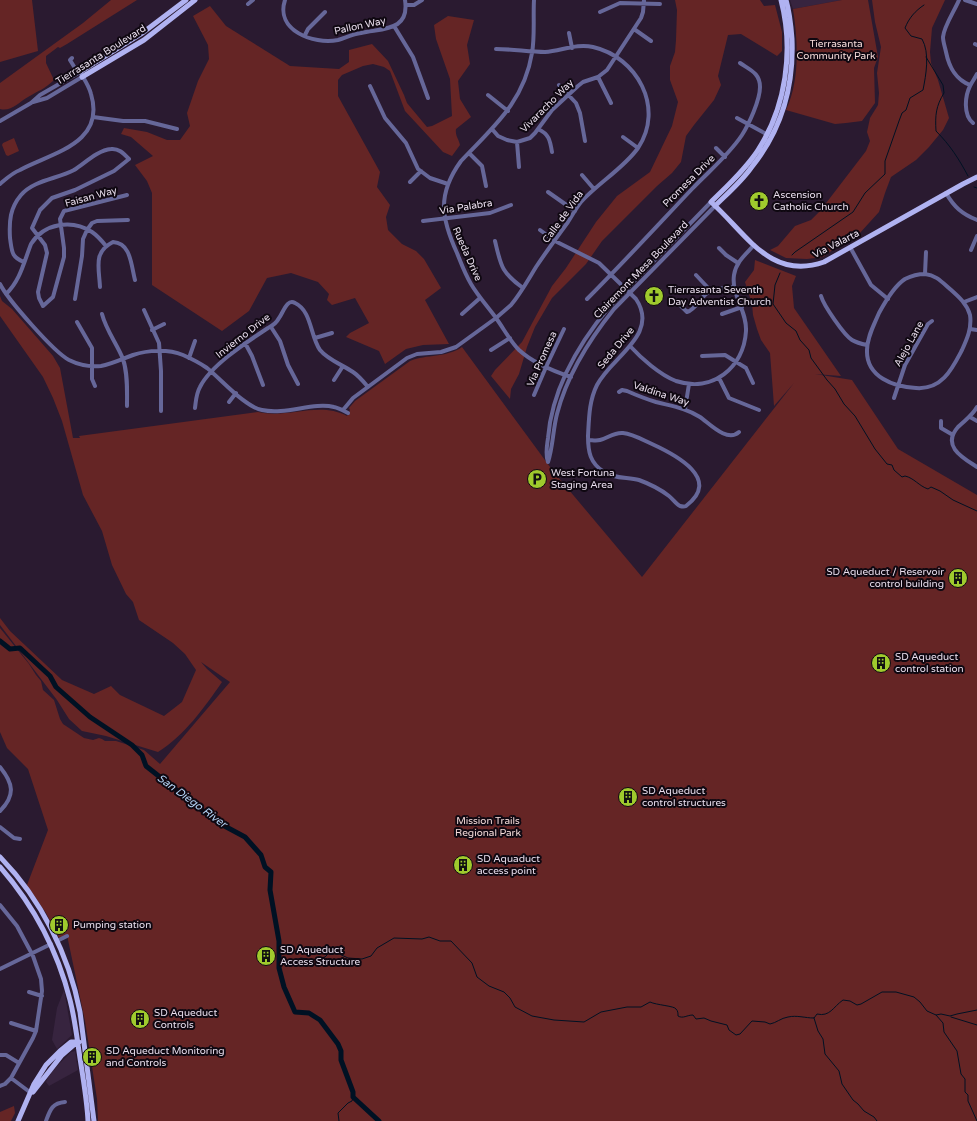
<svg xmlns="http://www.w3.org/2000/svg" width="977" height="1121" font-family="'Varela Round',sans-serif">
<rect width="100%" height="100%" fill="#2a1a30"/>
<path fill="#37243f" d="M790 0H842L793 9Z
M64 990 72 1035 57 1049 52 1040 57 1008Z
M75 1051 78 1070 49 1086 46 1082 48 1077 57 1066 71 1052Z"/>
<path fill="#652525" d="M0 0H32L38 51 0 62Z
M111 0H137L67 44 60 48 58 47 46 56V63L54 80C45 89 38 91 28 97 19 102 11 112 0 109V83L83 23Z
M675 0H760L764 6 775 5 782 32V51L777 56 741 34 728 35 718 76 721 85 714 100 694 125 686 136 681 162 672 173 657 186 602 241 586 264 552 298 535 327 527 347 519 374 511 389 510 399 491 376 495 370 522 342 552 286 566 268 596 222 617 196 650 172 672 126 678 102 670 80V66L675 52 676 40 677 10Z
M842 0H868L878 57 874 68 875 103 862 121 846 123 835 124 786 110C800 80 798 42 793 9Z
M872 0H945L932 28 930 52 931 63 938 80 949 118 943 130 929 147 916 160 891 177 885 193 879 212 859 234 838 246 823 257 807 259 786 258 770 250 778 246 795 226 811 220 820 211 866 151 870 141 867 132 870 118 878 105 879 93 877 73 881 47 875 22Z
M210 6 226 26 290 66 339 69 349 62V50L372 44 388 61 404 95 407 103 427 127 432 126 452 116 450 79 436 39 434 25 448 16 474 20 467 45 470 64 458 81 460 99 471 117 456 129C455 136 459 139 460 145L452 156 443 152 405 111 390 71 384 67 373 64 363 66 342 75 338 80V96L380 172 377 187 390 205 386 217 388 230 402 244 416 251 424 259 441 288 425 300 449 344 423 345 406 349 385 364 379 351 346 337 350 333 369 323 355 298 332 305 327 300 329 294 318 282 291 273 267 278 249 311 222 331 152 285V193L147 181 135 165 153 156 131 137 121 134 124 128 147 132 167 140H180L190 126 187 113 198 81 209 59 208 45 193 16Z
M14 138 19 151 8 156 6 155 2 145 3 143Z
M755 260 796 276 792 286 794 308 841 376 815 374 852 380 898 449 977 495V1121H98L97 1099 85 1021 67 935 59 938 46 913 27 885 48 830 28 769 7 748 0 732V628L29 664 36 675 41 681 43 690 54 700 60 719 63 724 84 738 93 740 99 738 102 739 105 741H116L144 750 160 764 230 682 201 662 207 669 222 682C204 708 185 735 158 752L106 736 82 731 69 719 57 700 0 625V618L10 631 62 680 94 694 111 686 120 695 164 716 182 702 196 670 185 654 173 643 139 620 133 602 126 594 112 565 102 531 83 495 62 421 53 398 43 377 0 316V296L2 301 12 309 53 356 60 368 73 438H80L79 436 258 412C288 419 319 401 347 416L350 410 349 408 355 401 410 361C427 354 446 358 462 347L553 471 642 577 794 383 774 406 770 353 761 340 757 329 753 315 752 304 745 282 754 270Z
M14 1106 15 1113 11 1121H0V1112Z"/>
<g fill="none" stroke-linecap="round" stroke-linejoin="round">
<path stroke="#001123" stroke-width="1" d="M926 57 943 85 944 93C936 106 935 115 936 131 950 145 959 159 968 176
M974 187 977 188
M792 255 795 252 853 212 865 193 885 174V161L899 121 902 113 906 110 910 98 923 90C926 75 930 53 922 39L911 36 905 28C909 18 915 11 924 5
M780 273 775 285 773 304 786 323 796 331 800 340 809 350 811 358 827 380 835 389 844 404 855 416 875 449 887 464 892 465 894 470 902 477 905 476C914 478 919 486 928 489L931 487 940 491 953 500 977 511
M279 958 284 961H292L301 958 312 960 325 957 329 953 335 952 348 958 362 959 371 956 377 948 394 938 422 939 429 937 440 941H451L472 963 477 977 489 986 504 992 510 998 515 1007 532 1016 554 1020 584 1022 601 1012 627 1007H641L650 1002C656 1005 675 1006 676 1009 678 1011 678 1013 678 1016 683 1019 687 1015 693 1015L696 1019 704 1018 711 1021 727 1025 729 1030 736 1035 740 1034 752 1021 765 1022 770 1024C776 1023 781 1018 788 1017 797 1015 805 1018 814 1018L817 1014C830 1017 833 1007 843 1000L850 1001 857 1005 861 1004 882 992H896L914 997 920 1002 927 1011 936 1015 941 1014 950 1016 957 1014 977 1010
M936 1015 943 1023 944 1032 957 1051 961 1074 965 1079V1092L968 1095V1101L977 1121
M951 1017 977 1025
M814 1018 818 1031 823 1039 825 1054 839 1071 842 1084 853 1100 858 1104 864 1111 874 1117 877 1121
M339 1121 338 1113 348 1103 352 1101 353 1097"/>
<path stroke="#001123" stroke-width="5" d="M0 641 10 649 20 648 50 676 56 687 90 717 132 745 142 755 146 766 217 822 245 837 261 855 265 867 271 872 270 890 279 941V968L284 987 295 1012 309 1013 320 1020 338 1044 341 1051V1060L353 1092V1097L379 1121"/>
<path stroke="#666799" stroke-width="4" d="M285 0C275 30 313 45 338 40 345 38 353 34 361 33 381 28 410 32 405 0
M534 0C533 17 535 36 532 53 524 102 493 127 461 161 437 194 441 218 457 253 461 263 465 274 471 284 478 296 488 307 496 318 504 329 510 341 519 350 533 363 553 371 571 377
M959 0C955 10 944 26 943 37 943 42 945 47 946 52 949 67 955 79 970 85
M965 0 977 4
M248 4 253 0
M406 5H414L422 0
M600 12 620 3 660 4
M394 26 413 57 428 98
M634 29 651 41
M569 33 572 48
M305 35 308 29 325 12
M975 44 977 45
M72 58 70 60 78 73
M598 77 611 103
M559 85 576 103 580 113 585 141
M370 86 385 118 406 143 418 169 430 178 448 184
M488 95 508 111
M33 102 47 98 82 77
M93 117 123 121H145L177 129
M737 118 768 135
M0 121 31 103 40 95 80 72C84 79 89 86 91 94 106 144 51 153 20 170 12 173 6 179 0 184
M973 123C963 115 965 96 970 86 972 82 975 78 977 74
M492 129 498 136 507 140 517 142 530 138 535 133 552 110 578 86 583 82 598 77 607 70 641 18 643 12 644 0
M538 129C549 134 550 140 552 152
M623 137 638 148
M517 142 519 167
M716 148 725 157
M469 153 482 166 486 186
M582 175 594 189
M410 182 421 171
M548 192 575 211
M946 193C954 207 962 214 977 220
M423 221 490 213 511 205
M540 230 555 241 599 263 636 299C660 335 611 357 597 385 589 401 589 418 588 436 588 452 590 463 604 472 614 479 628 477 639 480 650 484 660 489 669 496 673 499 676 504 680 506 683 507 684 507 686 506 722 479 676 455 652 444 643 440 633 434 623 433 614 432 608 438 600 440 596 441 592 440 588 440
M495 241C501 266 501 272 523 288
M850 247 871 285 888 299
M719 248 726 255 738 263
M971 250 977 236
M24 262C11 257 12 251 10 238 9 221 10 208 21 195 34 180 57 179 74 170 85 163 98 150 111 149 119 148 124 154 129 159L114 171 75 190 52 198 40 210 32 228 45 245 47 253 38 292 39 298 43 306 53 297 64 257V248L60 219 64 211 127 195
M925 274C936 275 942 282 950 289 959 297 967 304 970 315 972 328 967 339 962 350 952 369 942 390 916 388 894 387 866 377 867 350 867 337 874 325 879 313 885 302 894 286 905 279 911 276 918 274 925 274Z
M925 274 926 252
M696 275 711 291
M0 284C8 300 54 352 69 360 79 365 90 367 101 366 112 364 122 359 133 355 148 350 168 349 183 355 192 359 200 363 207 368 222 380 245 407 262 410 286 415 313 402 334 407 339 408 344 411 348 413
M100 287C99 267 93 252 113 242 131 243 131 265 135 280
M6 294C20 281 24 262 31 244 44 223 72 219 92 232 98 236 102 241 106 246
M821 296C824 306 844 335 852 340 857 343 862 344 867 345
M75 299 82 256 83 239 87 230 92 223 97 221 128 220
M587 299C623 263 657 226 692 189 709 171 728 156 742 135 749 124 760 100 760 87 760 73 750 70 740 63
M675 300 687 312C695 310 699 300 706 294 714 288 725 288 734 287
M964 302 977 297
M144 310 159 343 161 371V411
M102 314C106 330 117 344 123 359 128 374 127 391 127 406
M462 314 480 298
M722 314 742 307
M77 322 92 348V379L95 386
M271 327 280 341 288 365 298 384
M970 329 977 330
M152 330 164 324
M315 338 332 333
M245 343 252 356 263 385
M630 346C641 358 660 375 676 381 712 393 744 368 746 331 747 310 731 295 734 275 736 262 746 254 754 245
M491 350 510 338
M702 356 725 355 746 368 753 383
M189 358 195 341
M719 378 729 398 759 410
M334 380 343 366
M619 392 622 390 627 391C636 395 646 399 656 402 671 406 686 408 700 417 709 423 727 443 739 432
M534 395 546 367 564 329
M894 398 905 365 928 324 932 321
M229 402 236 393
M977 407C972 416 965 420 958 427 941 446 963 458 977 467
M195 408C196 401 196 394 200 387 211 365 247 342 268 328 272 326 277 322 279 318 283 313 287 298 295 303 312 311 310 336 320 350 328 360 343 365 353 372 359 376 363 381 368 387
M685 409 689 384
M343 410 353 398 407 358 417 354 441 352 456 347 496 318 511 305C521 293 528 280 536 267 546 252 557 237 568 222 572 216 576 208 581 202 598 183 624 168 638 148 665 108 637 57 593 47 577 43 561 51 545 52 530 52 512 49 496 49
M970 417 977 421
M941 421V428L953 435
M548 462C545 454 547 446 548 438 552 389 579 343 610 306L711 202
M548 462C553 447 553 429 557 414 567 375 589 340 614 309L715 206
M0 767C13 783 16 795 0 811
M0 827 14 838 20 839
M0 905 17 926 33 956 41 979 42 991 36 1031 33 1038 11 1078 5 1084 0 1086
M57 941 67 936
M0 969 51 944
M29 992 42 996
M11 1023 36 1031
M0 1055H6L19 1063
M11 1078 31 1093
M46 1121C50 1110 52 1103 65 1102"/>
<path stroke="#b0b2f1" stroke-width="5" d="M781 0C794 50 786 107 758 150 745 170 727 186 711 202 746 233 770 281 824 262L963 184 977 177
M80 72 141 34 186 0
M82 77 144 40 195 0
M715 206C727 194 741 182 751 168 781 131 794 87 792 39 791 26 790 13 786 0
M0 857C41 899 69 955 80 1012L94 1121
M0 867C35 907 57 949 70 1000 75 1019 77 1039 80 1058 83 1078 87 1100 88 1121
M33 1092 62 1055 77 1042
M18 1121 34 1084 46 1065 60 1051 71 1042H79"/>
</g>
<defs>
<g id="church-disc" transform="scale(1)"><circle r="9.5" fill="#9fca2d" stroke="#0f0811"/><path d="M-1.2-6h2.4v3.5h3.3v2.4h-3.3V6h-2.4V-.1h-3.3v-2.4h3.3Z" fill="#111"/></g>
<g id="parking-disc" transform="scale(1)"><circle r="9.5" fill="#9fca2d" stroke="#0f0811"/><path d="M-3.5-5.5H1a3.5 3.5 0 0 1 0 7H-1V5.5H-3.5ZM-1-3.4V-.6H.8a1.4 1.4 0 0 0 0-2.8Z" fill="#111"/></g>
<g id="building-disc" transform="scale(1)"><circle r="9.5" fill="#9fca2d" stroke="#0f0811"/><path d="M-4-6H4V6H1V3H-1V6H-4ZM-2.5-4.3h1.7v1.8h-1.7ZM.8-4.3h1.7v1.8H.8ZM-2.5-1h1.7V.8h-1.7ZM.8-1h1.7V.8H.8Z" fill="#111"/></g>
</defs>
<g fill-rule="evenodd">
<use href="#church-disc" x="759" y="201"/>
<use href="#church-disc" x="654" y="296"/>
<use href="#parking-disc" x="537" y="479"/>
<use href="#building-disc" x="958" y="578"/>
<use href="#building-disc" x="881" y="663"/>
<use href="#building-disc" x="628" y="797"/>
<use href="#building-disc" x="463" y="865"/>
<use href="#building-disc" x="59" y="925"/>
<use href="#building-disc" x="266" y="956"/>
<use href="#building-disc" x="140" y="1019"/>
<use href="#building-disc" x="92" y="1057"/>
</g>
<g text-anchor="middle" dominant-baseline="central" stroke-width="4" stroke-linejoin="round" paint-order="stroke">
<g font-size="10" fill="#eadfee" stroke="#0f0811">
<text transform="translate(360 26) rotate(-12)">Pallon Way</text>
<text transform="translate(101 55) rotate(-32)">Tierrasanta Boulevard</text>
<text transform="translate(547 106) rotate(-45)">Vivaracho Way</text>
<text transform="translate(689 181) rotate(-45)">Promesa Drive</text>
<text transform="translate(91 197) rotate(-15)">Faisan Way</text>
<text transform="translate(466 207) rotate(-9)">Via Palabra</text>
<text transform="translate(563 217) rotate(-54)">Calle de Vida</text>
<text transform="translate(836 244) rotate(-27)">Via Valarta</text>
<text transform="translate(467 254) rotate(66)">Rueda Drive</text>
<text transform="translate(641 270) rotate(-46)">Clairemont Mesa Boulevard</text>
<text transform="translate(243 336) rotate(-38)">Invierno Drive</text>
<text transform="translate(909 344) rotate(-61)">Alejo Lane</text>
<text transform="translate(616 348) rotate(-50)">Seda Drive</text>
<text transform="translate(542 359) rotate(-66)">Via Promesa</text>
<text transform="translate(661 394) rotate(18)">Valdina Way</text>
</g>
<g font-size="10" fill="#f6dcda" stroke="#0f0811">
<text x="836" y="44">Tierrasanta<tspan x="836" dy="12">Community Park</tspan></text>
<text x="488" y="821">Mission Trails<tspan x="488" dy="12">Regional Park</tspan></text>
</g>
<g font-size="10" fill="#eadfee" stroke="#0f0811" text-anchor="start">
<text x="773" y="195">Ascension<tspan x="773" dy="12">Catholic Church</tspan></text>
<text x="668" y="290">Tierrasanta Seventh<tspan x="668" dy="12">Day Adventist Church</tspan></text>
<text x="551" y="473">West Fortuna<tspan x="551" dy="12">Staging Area</tspan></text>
<text x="944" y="572" text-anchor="end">SD Aqueduct / Reservoir<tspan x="944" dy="12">control building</tspan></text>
<text x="895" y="657">SD Aqueduct<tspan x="895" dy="12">control station</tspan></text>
<text x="642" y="791">SD Aqueduct<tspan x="642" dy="12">control structures</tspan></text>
<text x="477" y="859">SD Aquaduct<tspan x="477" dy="12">access point</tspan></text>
<text x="73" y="925">Pumping station</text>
<text x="280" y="950">SD Aqueduct<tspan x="280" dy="12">Access Structure</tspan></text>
<text x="154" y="1013">SD Aqueduct<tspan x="154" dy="12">Controls</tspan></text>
<text x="106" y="1051">SD Aqueduct Monitoring<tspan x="106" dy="12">and Controls</tspan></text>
</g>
<g font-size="11" font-style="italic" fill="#b4d4f6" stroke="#0f0811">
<text transform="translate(192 801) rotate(36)">San Diego River</text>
</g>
</g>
</svg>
